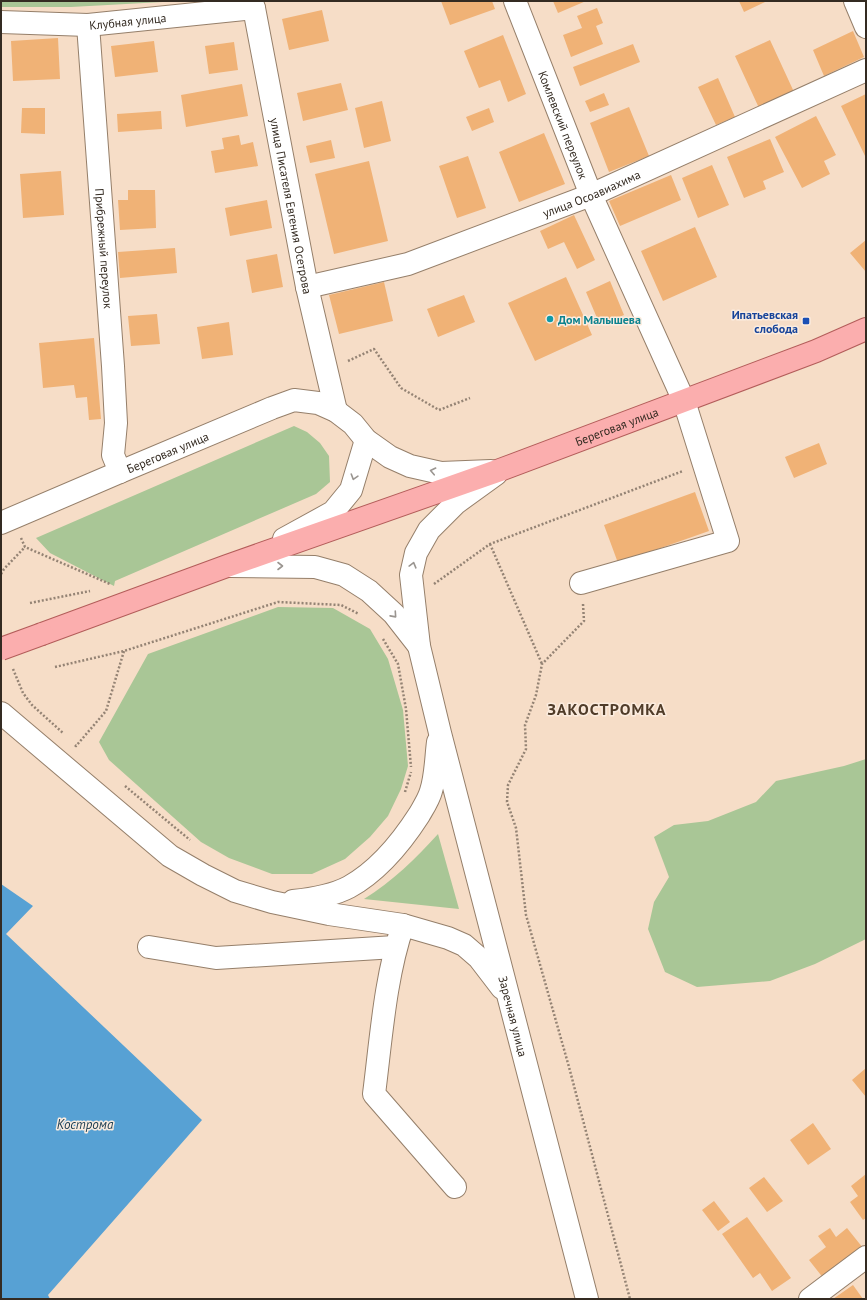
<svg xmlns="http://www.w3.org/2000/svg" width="867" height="1300" font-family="'PT Sans',sans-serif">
<rect width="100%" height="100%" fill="#f6ddc7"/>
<path fill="#a9c696" d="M1 1H181L71 7H1Z
M294 426 307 432 320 443 329 456 330 482 316 494 115 581 114 586 50 553 36 538Z
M278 607 333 608 370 629 388 659 403 710 408 766 401 789 388 816 370 837 345 859 312 874H272L229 858 201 842 109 760 99 742 148 654Z
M866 759V939L815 964 770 981 697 987 665 972 648 929 654 902 669 877 654 837 674 825 708 821 756 802 776 781 844 766Z
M438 834 459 909 364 899C392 882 416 858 438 834Z"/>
<path fill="#57a1d4" d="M1 884 33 906 6 934 202 1120 48 1295 50 1299H1Z"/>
<path fill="#f0b276" d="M441 1H492L495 9 450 25Z
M553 1H586L558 13Z
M739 1H767L744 12Z
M597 8 603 23 596 26 603 44 571 57 563 35 582 28 577 16Z
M322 10 329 41 289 50 282 19Z
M853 31 864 57 824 76 813 50Z
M503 35 526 94 508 102 500 80 479 88 464 51Z
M58 38 60 79 13 81 11 41Z
M770 40 794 92 759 108 735 56Z
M154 41 158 72 115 77 111 46Z
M234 42 238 70 209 74 205 46Z
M633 44 640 62 580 86 573 67Z
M718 78 735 117 716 125 698 87Z
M341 83 348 110 303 121 297 93Z
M242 84 248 116 186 127 181 95Z
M604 93 609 105 590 112 585 101Z
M866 94V158L841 106Z
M382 101 391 141 364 148 355 108Z
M629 107 649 156 609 172 590 123Z
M22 108H45V134L21 133Z
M489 108 494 122 472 131 466 117Z
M161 111 162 129 118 132 117 114Z
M816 116 836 155 824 161 830 174 802 188 775 137Z
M544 133 565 184 519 202 499 152Z
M239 135 241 145 253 142 258 166 215 173 211 151 224 149 222 138Z
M770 139 784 172 763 181 766 189 744 198 727 157Z
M331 140 335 158 310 163 306 146Z
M468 156 486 208 457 218 439 166Z
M369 161 388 241 334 254 315 174Z
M712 165 729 205 698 218 682 178Z
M61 171 64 215 23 218 20 174Z
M671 175 681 200 620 226 609 201Z
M128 190H155L156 228 120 230 118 200H128Z
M267 200 272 228 230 236 225 208Z
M574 215 595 260 577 269 564 242 548 249 540 231Z
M695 227 717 277 663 301 641 251Z
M866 240V272L850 253Z
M175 248 177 273 120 278 118 252Z
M277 254 283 287 252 293 246 260Z
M566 277 592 335 535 361 508 303Z
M610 281 624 315 600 325 586 292Z
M384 282 393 321 339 334 329 295Z
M464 295 475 322 438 337 427 309Z
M157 314 160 344 131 346 128 316Z
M229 322 233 355 202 359 197 327Z
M94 338 101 419 89 420 87 397 76 398 74 385 43 388 39 343Z
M819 443 827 464 794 478 785 457Z
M695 492 709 531 618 563 604 525Z
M866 1068V1097L852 1080Z
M813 1123 831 1149 808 1165 790 1140Z
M866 1174V1218L863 1220 850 1202 858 1196 851 1186Z
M764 1177 783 1201 767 1212 749 1188Z
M714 1201 730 1222 718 1231 702 1210Z
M747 1217 791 1278 772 1291 760 1273 753 1278 722 1234Z
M830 1228 836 1237 847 1228 863 1248 824 1279 809 1260 826 1247 818 1236Z
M853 1285 863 1299H833Z"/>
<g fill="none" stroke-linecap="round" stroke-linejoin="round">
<g stroke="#957f6a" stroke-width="24">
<g id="minor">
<path id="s1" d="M251 1 254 8 307 287 336 411"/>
<path id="s2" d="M515 1 591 195 684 401 728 541 581 583"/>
<path d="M855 1 866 27"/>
<path id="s3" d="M1 22 88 25 254 8"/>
<path id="s4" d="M88 25 113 366 116 423 113 455 120 472"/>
<path id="s5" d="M307 287 408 264 591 195 866 70"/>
<path id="s6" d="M496 474 456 503 429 530 416 553 411 575 419 646 440 733 587 1299"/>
<path id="s7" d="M1 523 120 472 272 408 294 400 318 403 336 411 353 424 366 440 390 457 410 466 441 473 491 471"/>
<path d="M284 539 333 512 351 490 366 440"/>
<path d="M230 566 315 567 344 575 369 591 394 614 419 646"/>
<path d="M1 713 170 856 203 875 235 891 272 902 329 914 403 925 448 938 464 945 479 958 502 988"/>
<path d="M293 901C313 899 332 896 349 887 378 871 401 843 419 815 423 808 429 799 431 791 436 776 436 757 438 742"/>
<path d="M403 925C385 977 381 1040 374 1094L455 1187"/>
<path d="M149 947 216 958 395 947"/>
<path d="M810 1299 866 1257"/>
</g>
</g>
<g stroke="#b35d5a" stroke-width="24">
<g id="major">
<path id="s8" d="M42 634 227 566 500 470 816 351 866 329"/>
</g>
</g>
<path stroke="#948374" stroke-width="2.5" stroke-dasharray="2 2" stroke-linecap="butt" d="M348 361 374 349 401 388 439 410 470 398
M21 538 25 547 110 584
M490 544 542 664
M1 574 4 569 25 547
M434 584 490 544 683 471
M30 603 90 591
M583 604 584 621 542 664 536 695 525 725 526 749 508 785 507 802 516 828 526 915 569 1067 630 1299
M383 639 398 664 406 709 411 767
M55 667 124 651 278 602 341 605 359 614
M13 669 23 693 32 705 63 733
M75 745 76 746 106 711 124 651
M125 786 190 840
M405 792 411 772"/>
<use href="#minor" stroke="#fff" stroke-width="22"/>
<use href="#major" stroke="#fbaeae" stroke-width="22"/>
<g stroke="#b35d5a" stroke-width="24" stroke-linecap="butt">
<path id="major-bridge" d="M1 649 42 634"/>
</g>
<use href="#major-bridge" stroke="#fbaeae" stroke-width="22"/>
</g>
<defs><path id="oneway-chevron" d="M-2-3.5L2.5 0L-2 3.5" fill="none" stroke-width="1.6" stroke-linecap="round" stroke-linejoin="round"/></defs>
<g stroke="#9a9590">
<use href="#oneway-chevron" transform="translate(433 471) rotate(-168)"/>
<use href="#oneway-chevron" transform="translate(354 477) rotate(107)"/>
<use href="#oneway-chevron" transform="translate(413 565) rotate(-75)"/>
<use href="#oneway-chevron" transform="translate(280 566)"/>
<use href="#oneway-chevron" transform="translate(394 615) rotate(48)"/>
</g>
<circle fill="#0f9aa8" stroke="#fbecdf" stroke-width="1.5" cx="550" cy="319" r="4"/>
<rect fill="#1a4fb4" stroke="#fbecdf" stroke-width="1.5" x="802" y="317" width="8" height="8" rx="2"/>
<g text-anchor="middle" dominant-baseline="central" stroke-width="3" stroke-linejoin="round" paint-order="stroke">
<g font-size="12" fill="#342b22" stroke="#fbecdf">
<text stroke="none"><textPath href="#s3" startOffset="127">Клубная улица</textPath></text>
<text stroke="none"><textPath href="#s2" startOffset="133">Комлевский переулок</textPath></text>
<text stroke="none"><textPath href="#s5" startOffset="300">улица Осоавиахима</textPath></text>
<text stroke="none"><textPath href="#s1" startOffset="209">улица Писателя Евгения Осетрова</textPath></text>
<text stroke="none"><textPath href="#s4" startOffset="224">Прибрежный переулок</textPath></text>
<text stroke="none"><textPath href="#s8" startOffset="611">Береговая улица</textPath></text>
<text stroke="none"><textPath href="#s7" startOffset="181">Береговая улица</textPath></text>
<text stroke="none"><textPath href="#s6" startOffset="590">Заречная улица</textPath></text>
</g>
<g font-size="12" font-weight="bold" fill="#164399" stroke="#fbecdf" text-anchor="end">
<text x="798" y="314">Ипатьевская<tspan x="798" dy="14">слобода</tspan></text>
</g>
<g font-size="12" font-weight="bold" fill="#0d838f" stroke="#fbecdf" text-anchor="start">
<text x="558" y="319">Дом Малышева</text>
</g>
<g font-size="13" font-style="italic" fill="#1b3c51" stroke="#fbecdf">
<text x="85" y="1124">Кострома</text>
</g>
<g font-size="16" font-weight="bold" letter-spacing="1" fill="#503c29" stroke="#fbecdf">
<text x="607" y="709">ЗАКОСТРОМКА</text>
</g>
</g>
<rect width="867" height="1300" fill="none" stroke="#342b22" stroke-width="4"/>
</svg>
